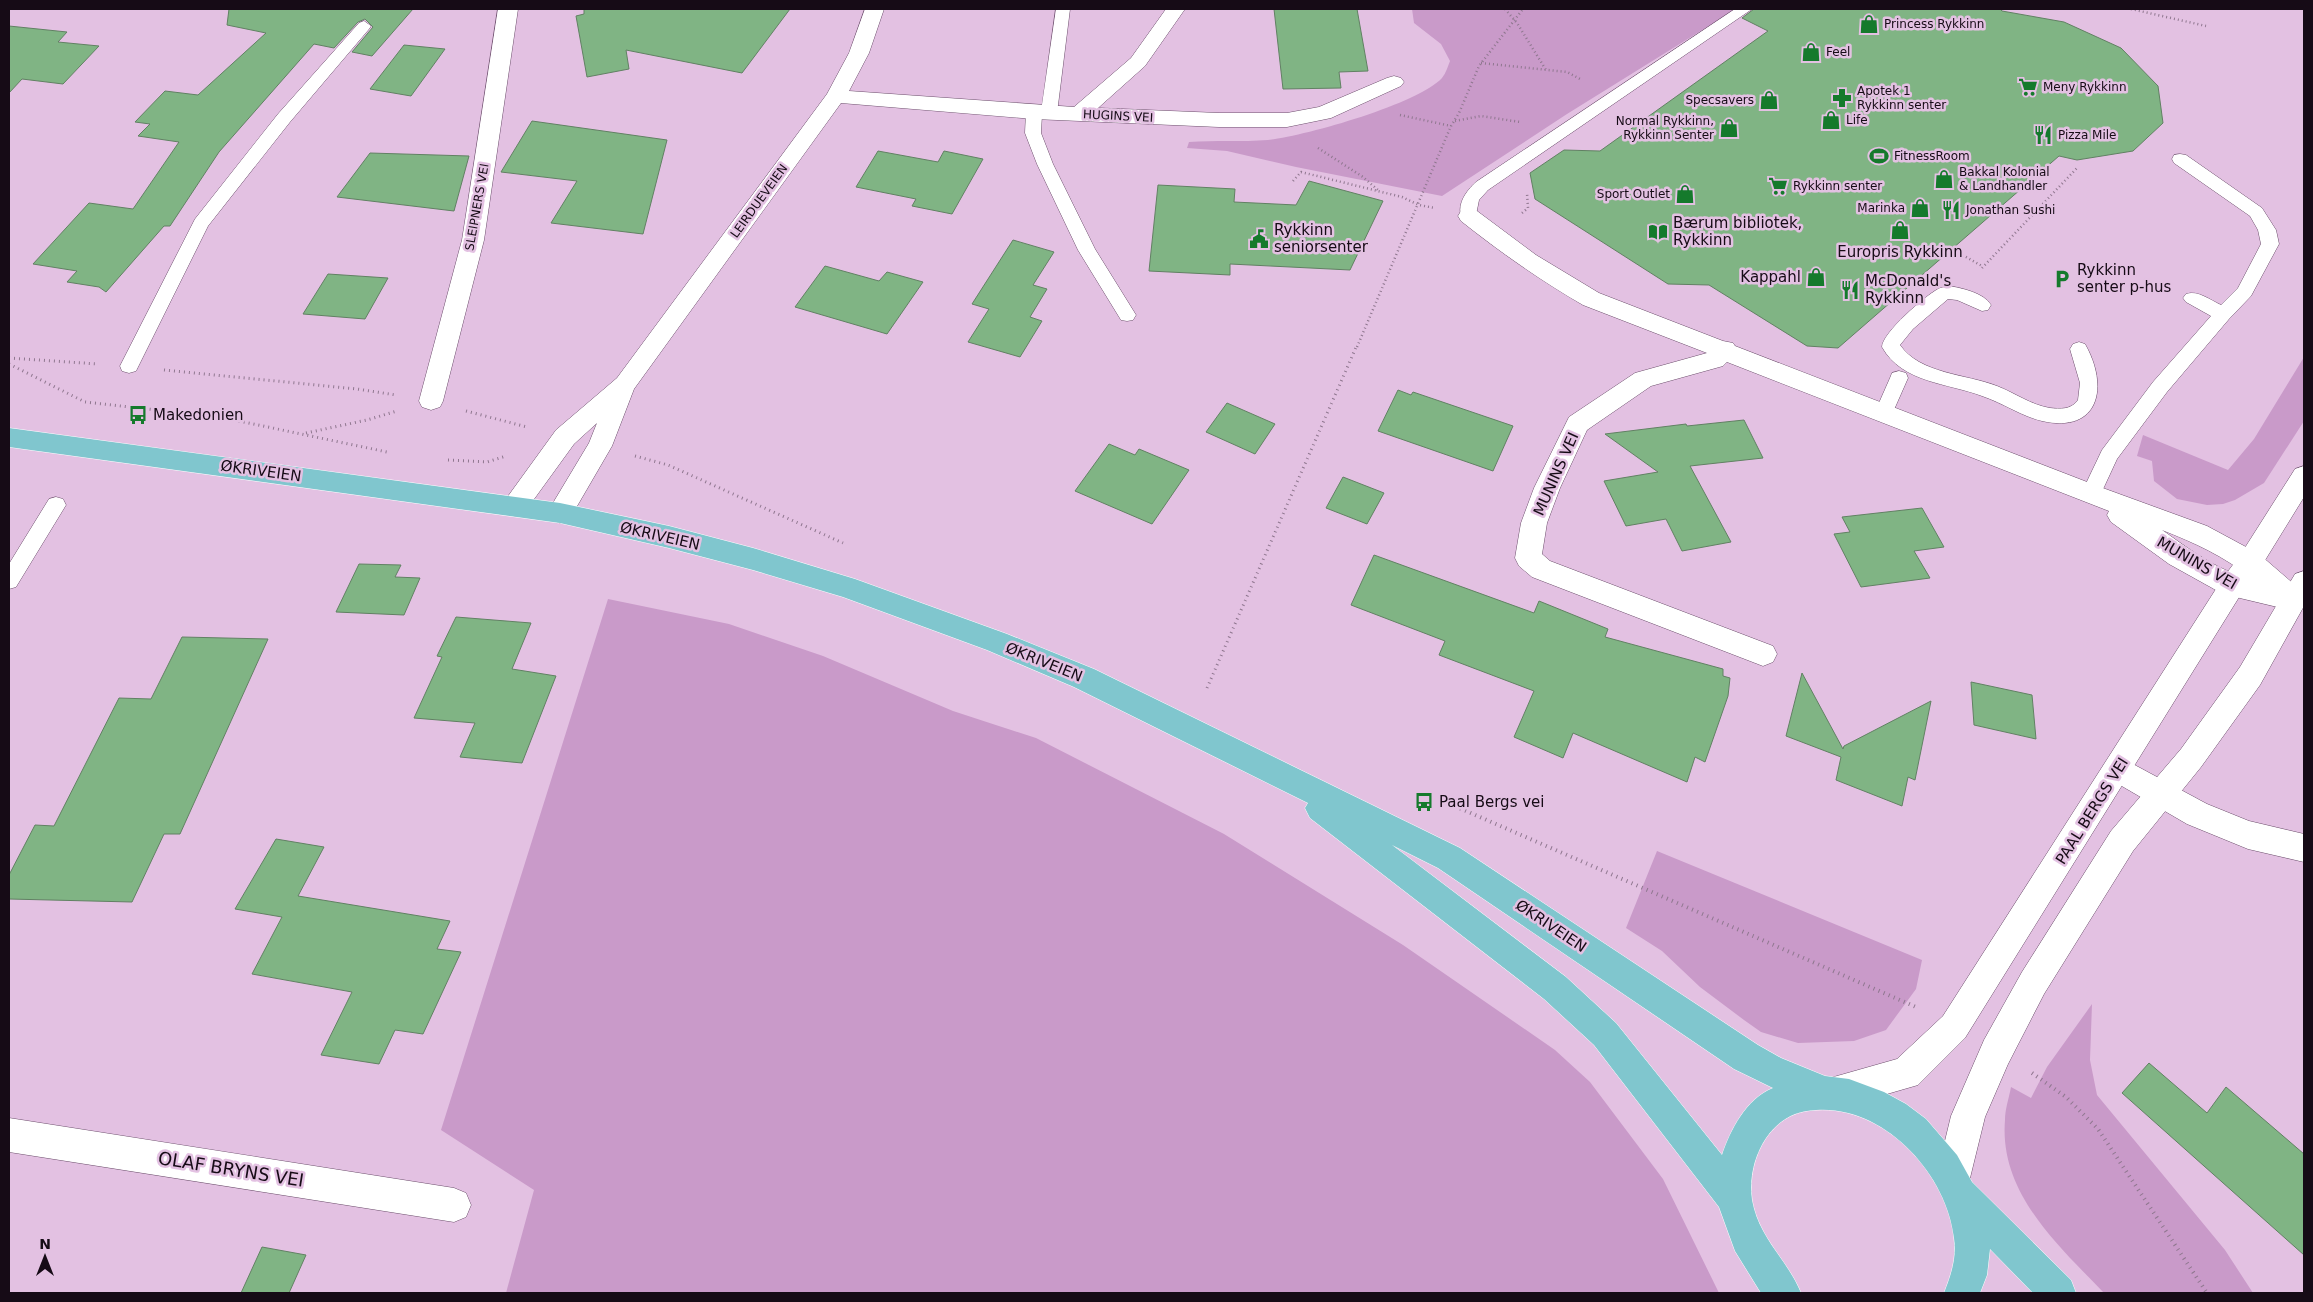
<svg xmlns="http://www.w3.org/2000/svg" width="2313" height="1302" font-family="'DejaVu Sans',sans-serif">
<rect width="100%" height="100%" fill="#e3c1e2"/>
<path fill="#c99ac9" d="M1412 9H1736L1567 114 1442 196 1296 167 1227 151 1187 148 1189 142C1215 140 1242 142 1268 140 1305 136 1418 104 1442 78 1446 73 1448 66 1450 61L1441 44 1414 23Z
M2304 357V421L2264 483 2235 500 2223 504 2207 505 2177 499 2154 481 2152 461 2137 456 2143 435 2228 470 2254 439Z
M608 599 729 624 823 656 953 711 1036 738 1224 834 1403 945 1555 1050 1590 1082 1663 1179 1719 1293H506L534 1190 441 1130Z
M1657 851 1922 960 1916 989 1886 1030 1854 1041 1798 1043 1761 1032 1744 1020 1700 987 1662 951 1626 928Z
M2092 1004 2090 1060 2097 1095 2225 1250 2253 1293H2104C2058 1245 1999 1193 2005 1120 2005 1109 2009 1098 2011 1087L2031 1098 2047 1067Z"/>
<path fill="#80b484" stroke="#618163" d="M229 9H413L372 56 352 52 373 27 365 19 358 22 334 48 314 44 219 152 170 226H164L106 292 99 287 67 282 77 271 33 264 89 203 133 209 179 142 138 136 150 124 135 122 165 91 198 95 266 33 227 25Z
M584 9H790L742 73 626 50 629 69 587 77 576 16 584 14Z
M1274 9H1357L1368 71 1339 72 1341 88 1283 89Z
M1754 9H2000L2002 11 2064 22 2121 48 2158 86 2163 123 2133 151 2077 160 2059 156 1838 348 1807 346 1709 285 1668 284 1535 199 1530 173 1564 150 1600 151 1768 31 1742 18Z
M9 26 67 32 58 42 99 46 63 84 22 79 9 93Z
M404 45 445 49 411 96 370 89Z
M532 121 667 140 643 234 551 223 577 181 501 172Z
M878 151 938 162 944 151 983 159 952 214 912 206 916 199 856 187Z
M370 153 469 156 454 211 337 197Z
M1309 181 1383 201 1350 270 1230 264V275L1149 271 1158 185 1235 189 1234 202 1296 205Z
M1013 240 1054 252 1033 285 1047 289 1030 317 1042 321 1020 357 968 342 989 309 972 304Z
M825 266 879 281 887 272 923 282 887 334 795 307Z
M328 274 388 278 365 319 303 314Z
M1398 390 1411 395 1413 392 1513 426 1493 471 1378 431Z
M1227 403 1275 424 1255 454 1206 432Z
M1744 420 1763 458 1690 466 1731 542 1682 551 1666 519 1626 526 1604 481 1658 472 1605 434 1686 424 1687 426Z
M1109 444 1135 455 1139 449 1189 470 1152 524 1075 491Z
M1343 477 1384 493 1367 524 1326 508Z
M1922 508 1944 547 1914 551 1930 578 1861 587 1834 534 1850 532 1842 517Z
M1374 555 1534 613 1539 601 1608 629 1605 637 1723 669V676L1730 678 1728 696 1705 762 1695 757 1687 782 1573 733 1563 758 1514 737 1534 691 1439 655 1445 641 1351 605Z
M359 564 401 565 395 577 420 578 404 615 336 612Z
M456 617 531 623 512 669 556 676 522 763 460 757 475 723 414 718 442 657 437 656Z
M182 637 268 639 180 834H164L132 902 9 899V875L35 825 54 826 119 698 151 699Z
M1802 673 1843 749 1844 746 1931 701 1915 780 1908 777 1902 806 1836 780 1841 757 1786 736Z
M1971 682 2032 695 2036 739 1974 725Z
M276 839 324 847 298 896 450 921 437 949 461 952 423 1034 395 1030 379 1064 321 1055 352 992 252 974 282 917 235 909Z
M2149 1063 2207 1113 2226 1087 2304 1154V1255L2122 1093Z
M262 1247 306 1255 289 1293H241Z"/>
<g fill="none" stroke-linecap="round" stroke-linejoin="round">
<g stroke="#6c4f6c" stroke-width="1">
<path id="service" d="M1056 9H1070L1057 113 1055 117 1049 118 1042 114 1041 133 1053 164 1095 249 1136 315 1133 320 1127 321 1121 320 1078 250 1037 164 1025 133 1026 112 1028 108 1034 107 1041 111Z
M1735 9H1752L1488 190 1479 200 1475 220 1469 222 1463 220C1455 206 1466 191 1476 182Z
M364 21 371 26 369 29 290 122 208 226 136 371 129 373 122 371 120 366 195 219 278 114 359 23Z
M2180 154 2186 155 2262 208 2276 230 2279 244 2251 296 2229 319 2167 392 2117 459 2098 500 2091 502 2084 500 2081 494 2102 450 2153 382 2211 316 2186 302 2183 298 2186 294C2198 290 2210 300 2221 305L2238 288 2261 244 2258 230 2250 216 2174 163 2172 159 2174 155Z
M1949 286C1962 288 1984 293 1991 305L1988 310 1982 311 1957 300 1948 299 1913 329 1900 345C1920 374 1966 374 1997 386 2015 393 2031 405 2050 408 2060 409 2071 410 2078 400L2080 383 2070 349 2073 344 2079 342 2085 344C2109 386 2100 434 2042 421 2021 416 2003 403 1982 396 1948 383 1902 383 1882 347 1882 333 1925 296 1938 289 1941 287 1946 287 1949 286Z
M1899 371 1906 373 1908 378 1893 412 1891 417 1884 419 1877 417 1875 412 1890 378 1892 373Z
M56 497 63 499 66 505 16 587 9 589V564L49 499Z"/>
</g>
<g stroke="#6c4f6c" stroke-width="1">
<path id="minor" d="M498 9H518L484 240 443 401 440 407 431 410 422 407 419 401 462 240Z
M865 9H884L869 53 849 91 1074 107 1131 58 1166 9H1185L1145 66 1098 108 1219 113H1287L1319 107 1387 78 1394 76 1401 78 1404 82 1401 86 1331 118 1287 127H1219L1034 119 841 103 634 389 612 446 569 520 560 523 551 520 547 513 589 443 597 423 574 444 524 513 515 516 506 513 502 506 506 499 556 430 617 378 827 94 849 53Z
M1469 209 1477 211 1536 255 1599 293 1723 341 1733 343 1735 346 2100 487 2207 526 2259 554 2303 592 2304 606 2294 611 2223 594 2169 564 2111 522 2107 515 2109 511 1727 362 1723 366 1651 386 1587 430 1560 488 1547 523 1542 554 1550 561 1773 646 1777 654 1773 662 1763 666 1532 577 1519 566 1515 558 1521 523 1534 488 1569 417 1635 373 1707 353 1583 305C1540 280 1500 252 1461 221L1458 216 1461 211ZM2162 530C2193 542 2226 557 2252 579 2219 572 2189 549 2162 530Z
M2118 756 2207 804 2249 821 2304 834V862L2248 849 2187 824 2108 778 2103 769 2108 760Z
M9 1118 454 1188 466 1193 471 1205 466 1217 454 1222 9 1152Z"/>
</g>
<g stroke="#6c4f6c" stroke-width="1">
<path id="tertiary" d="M2304 466V497L2259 570 2241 594 1965 1038 1918 1085 1835 1109 1823 1104 1818 1092 1823 1080 1897 1059 1943 1016 2223 578 2241 554 2295 469Z
M2304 571V606L2260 685 2201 767 2133 851 2044 994 2008 1064 1985 1117 1970 1178 1965 1190 1953 1195 1941 1190 1936 1178 1951 1116 1984 1040 2022 972 2111 831 2181 749 2240 667 2295 574Z"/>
</g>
<g stroke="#fff" stroke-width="1">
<path id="primary" d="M9 428 560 503 669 526 753 548 855 579 1007 634 1094 669 1460 848 1758 1045 1781 1058 1825 1076 1849 1079 1884 1092 1906 1104 1926 1119 1957 1155 1972 1182 2071 1280 2076 1293H2033L1990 1249 1987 1275 1980 1293H1944C1951 1275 1957 1258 1954 1238 1947 1174 1884 1105 1816 1110 1794 1111 1779 1120 1766 1138 1754 1156 1749 1178 1752 1200 1759 1239 1787 1259 1801 1293H1761L1735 1251 1719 1207 1594 1045 1544 999 1310 818 1305 808 1308 803 1074 687 987 650 843 597 753 570 669 548 560 523 9 447ZM1392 845 1438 868 1734 1069 1773 1088C1746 1099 1731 1129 1722 1155L1616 1023 1566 977Z"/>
</g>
<path stroke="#8f778f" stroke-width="2.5" stroke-dasharray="1 3" stroke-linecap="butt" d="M1505 9 1517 23 1546 70
M2131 9 2206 26
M1481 63 1567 72 1582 80
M1400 115 1451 126
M1455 121 1481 116 1520 122
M1318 148 1363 177 1378 190
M1293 181 1301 172 1402 197 1419 205 1435 208
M1522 213 1528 208 1527 193
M1952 249 1982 266
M1982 268 2077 168
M1357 347 1451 126 1459 113 1479 66 1523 9"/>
<path stroke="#8f778f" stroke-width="3" stroke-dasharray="1 4" stroke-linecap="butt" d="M9 358 98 364
M9 364 85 402 220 417 387 452
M164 370 357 389 396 395
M466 411 527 427
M306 433 367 420 397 411
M635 456 668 465 843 543
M448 460 487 462 506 456
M1207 688 1357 345"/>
<path stroke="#8f778f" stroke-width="4" stroke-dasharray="1 4.5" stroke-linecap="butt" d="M1450 804 1916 1007
M2032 1073 2066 1097 2098 1129 2207 1293"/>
<use href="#service" fill="#fff" fill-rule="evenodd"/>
<use href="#minor" fill="#fff" fill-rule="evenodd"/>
<use href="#tertiary" fill="#fff" fill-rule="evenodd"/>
<use href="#primary" fill="#80c6ce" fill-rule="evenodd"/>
</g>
<defs>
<g id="shop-bare" transform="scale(1.5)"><path d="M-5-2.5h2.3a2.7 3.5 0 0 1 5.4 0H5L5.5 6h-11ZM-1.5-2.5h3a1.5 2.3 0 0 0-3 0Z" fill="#157a2c" stroke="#e3c1e2" stroke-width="2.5" paint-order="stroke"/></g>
<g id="supermarket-bare" transform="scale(1.5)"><path d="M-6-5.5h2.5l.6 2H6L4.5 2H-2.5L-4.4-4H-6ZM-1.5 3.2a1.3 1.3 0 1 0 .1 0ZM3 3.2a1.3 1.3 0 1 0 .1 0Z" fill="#157a2c" stroke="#e3c1e2" stroke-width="2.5" paint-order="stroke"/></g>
<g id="pharmacy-bare" transform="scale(1.5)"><path d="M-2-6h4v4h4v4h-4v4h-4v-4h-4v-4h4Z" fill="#157a2c" stroke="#e3c1e2" stroke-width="2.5" paint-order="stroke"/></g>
<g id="restaurant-bare" transform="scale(1.5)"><path d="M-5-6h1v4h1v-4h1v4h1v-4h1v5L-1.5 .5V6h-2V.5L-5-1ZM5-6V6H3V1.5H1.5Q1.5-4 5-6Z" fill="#157a2c" stroke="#e3c1e2" stroke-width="2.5" paint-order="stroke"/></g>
<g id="stadium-bare" transform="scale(1.5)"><path d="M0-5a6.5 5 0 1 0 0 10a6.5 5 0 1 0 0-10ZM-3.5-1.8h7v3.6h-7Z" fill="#157a2c" stroke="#e3c1e2" stroke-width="2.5" paint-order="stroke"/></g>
<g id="library-bare" transform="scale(1.5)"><path d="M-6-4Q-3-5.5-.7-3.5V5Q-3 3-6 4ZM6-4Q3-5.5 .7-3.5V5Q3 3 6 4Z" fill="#157a2c" stroke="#e3c1e2" stroke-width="2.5" paint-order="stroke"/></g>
<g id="civic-bare" transform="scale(1.5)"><path d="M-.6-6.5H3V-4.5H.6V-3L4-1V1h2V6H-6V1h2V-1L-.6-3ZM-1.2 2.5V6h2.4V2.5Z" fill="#157a2c" stroke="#e3c1e2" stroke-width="2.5" paint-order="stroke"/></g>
<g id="parking-bare" transform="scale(1.5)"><path d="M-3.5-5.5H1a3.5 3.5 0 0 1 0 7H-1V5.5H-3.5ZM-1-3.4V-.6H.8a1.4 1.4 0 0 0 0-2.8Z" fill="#157a2c" stroke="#e3c1e2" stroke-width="2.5" paint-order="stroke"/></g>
<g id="bus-bare" transform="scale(1.5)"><path d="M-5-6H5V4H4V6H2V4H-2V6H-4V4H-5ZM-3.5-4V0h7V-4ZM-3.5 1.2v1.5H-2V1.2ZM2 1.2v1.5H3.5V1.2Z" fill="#157a2c" stroke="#e3c1e2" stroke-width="2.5" paint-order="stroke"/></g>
</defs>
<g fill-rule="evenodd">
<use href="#shop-bare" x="1869" y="24"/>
<use href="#shop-bare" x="1811" y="52"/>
<use href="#supermarket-bare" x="2028" y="87"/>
<use href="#pharmacy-bare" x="1842" y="98"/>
<use href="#shop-bare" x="1769" y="100"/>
<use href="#shop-bare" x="1831" y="120"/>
<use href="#shop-bare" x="1729" y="128"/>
<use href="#restaurant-bare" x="2043" y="135"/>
<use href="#stadium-bare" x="1879" y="156"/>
<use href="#shop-bare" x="1944" y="179"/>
<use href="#supermarket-bare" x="1778" y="186"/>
<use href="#shop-bare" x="1685" y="194"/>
<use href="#shop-bare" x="1920" y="208"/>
<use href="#restaurant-bare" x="1951" y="210"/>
<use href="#shop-bare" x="1900" y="230"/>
<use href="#library-bare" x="1658" y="232"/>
<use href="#civic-bare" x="1259" y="239"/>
<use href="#shop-bare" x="1816" y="277"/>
<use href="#parking-bare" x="2062" y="279"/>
<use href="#restaurant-bare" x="1850" y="290"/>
<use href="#bus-bare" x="138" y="415"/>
<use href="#bus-bare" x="1424" y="802"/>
</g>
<g text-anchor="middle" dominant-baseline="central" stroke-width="5" stroke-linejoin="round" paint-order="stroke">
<g font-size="12" fill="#160b16" stroke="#e3c1e2" text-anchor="start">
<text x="1884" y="24">Princess Rykkinn</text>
<text x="1826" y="52">Feel</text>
<text x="2043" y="87">Meny Rykkinn</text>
<text x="1857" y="91">Apotek 1<tspan x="1857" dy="14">Rykkinn senter</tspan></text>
<text x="1754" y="100" text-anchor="end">Specsavers</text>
<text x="1846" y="120">Life</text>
<text x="1714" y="121" text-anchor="end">Normal Rykkinn,<tspan x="1714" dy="14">Rykkinn Senter</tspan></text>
<text x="2058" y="135">Pizza Mile</text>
<text x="1894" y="156">FitnessRoom</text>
<text x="1959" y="172">Bakkal Kolonial<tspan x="1959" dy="14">&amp; Landhandler</tspan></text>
<text x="1793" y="186">Rykkinn senter</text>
<text x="1670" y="194" text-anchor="end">Sport Outlet</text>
<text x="1905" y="208" text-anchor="end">Marinka</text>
<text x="1966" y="210">Jonathan Sushi</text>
</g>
<g font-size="12" fill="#160b16" stroke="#e3c1e2">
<text transform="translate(1118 116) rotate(3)">HUGINS VEI</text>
<text transform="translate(759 201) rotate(-54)">LEIRDUEVEIEN</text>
<text transform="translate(477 207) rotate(-80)">SLEIPNERS VEI</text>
</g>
<g font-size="15" fill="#160b16" stroke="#e3c1e2" text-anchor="start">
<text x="1673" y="223">Bærum bibliotek,<tspan x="1673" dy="17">Rykkinn</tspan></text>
<text x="1274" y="230">Rykkinn<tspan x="1274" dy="17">seniorsenter</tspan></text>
<text x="1900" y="252" text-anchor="middle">Europris Rykkinn</text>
<text x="2077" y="270">Rykkinn<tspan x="2077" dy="17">senter p-hus</tspan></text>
<text x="1801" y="277" text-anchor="end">Kappahl</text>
<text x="1865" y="281">McDonald's<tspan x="1865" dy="17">Rykkinn</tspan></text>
<text x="153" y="415">Makedonien</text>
<text x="1439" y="802">Paal Bergs vei</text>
</g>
<g font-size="15" fill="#160b16" stroke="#e3c1e2">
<text transform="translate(261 471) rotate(8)">ØKRIVEIEN</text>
<text transform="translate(1556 474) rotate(-66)">MUNINS VEI</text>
<text transform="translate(660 536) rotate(13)">ØKRIVEIEN</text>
<text transform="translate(2197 563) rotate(30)">MUNINS VEI</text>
<text transform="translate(1044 662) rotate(22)">ØKRIVEIEN</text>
<text transform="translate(2092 811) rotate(-58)">PAAL BERGS VEI</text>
<text transform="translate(1551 926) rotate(34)">ØKRIVEIEN</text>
</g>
<g font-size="18" fill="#160b16" stroke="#e3c1e2">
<text transform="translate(231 1169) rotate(9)">OLAF BRYNS VEI</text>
</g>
</g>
<rect width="2313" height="1302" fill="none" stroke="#160b16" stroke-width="20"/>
<g transform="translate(45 1257)" stroke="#e3c1e2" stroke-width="4" paint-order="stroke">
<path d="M0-4L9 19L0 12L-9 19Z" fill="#160b16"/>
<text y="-8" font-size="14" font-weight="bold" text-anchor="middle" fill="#160b16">N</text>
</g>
</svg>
